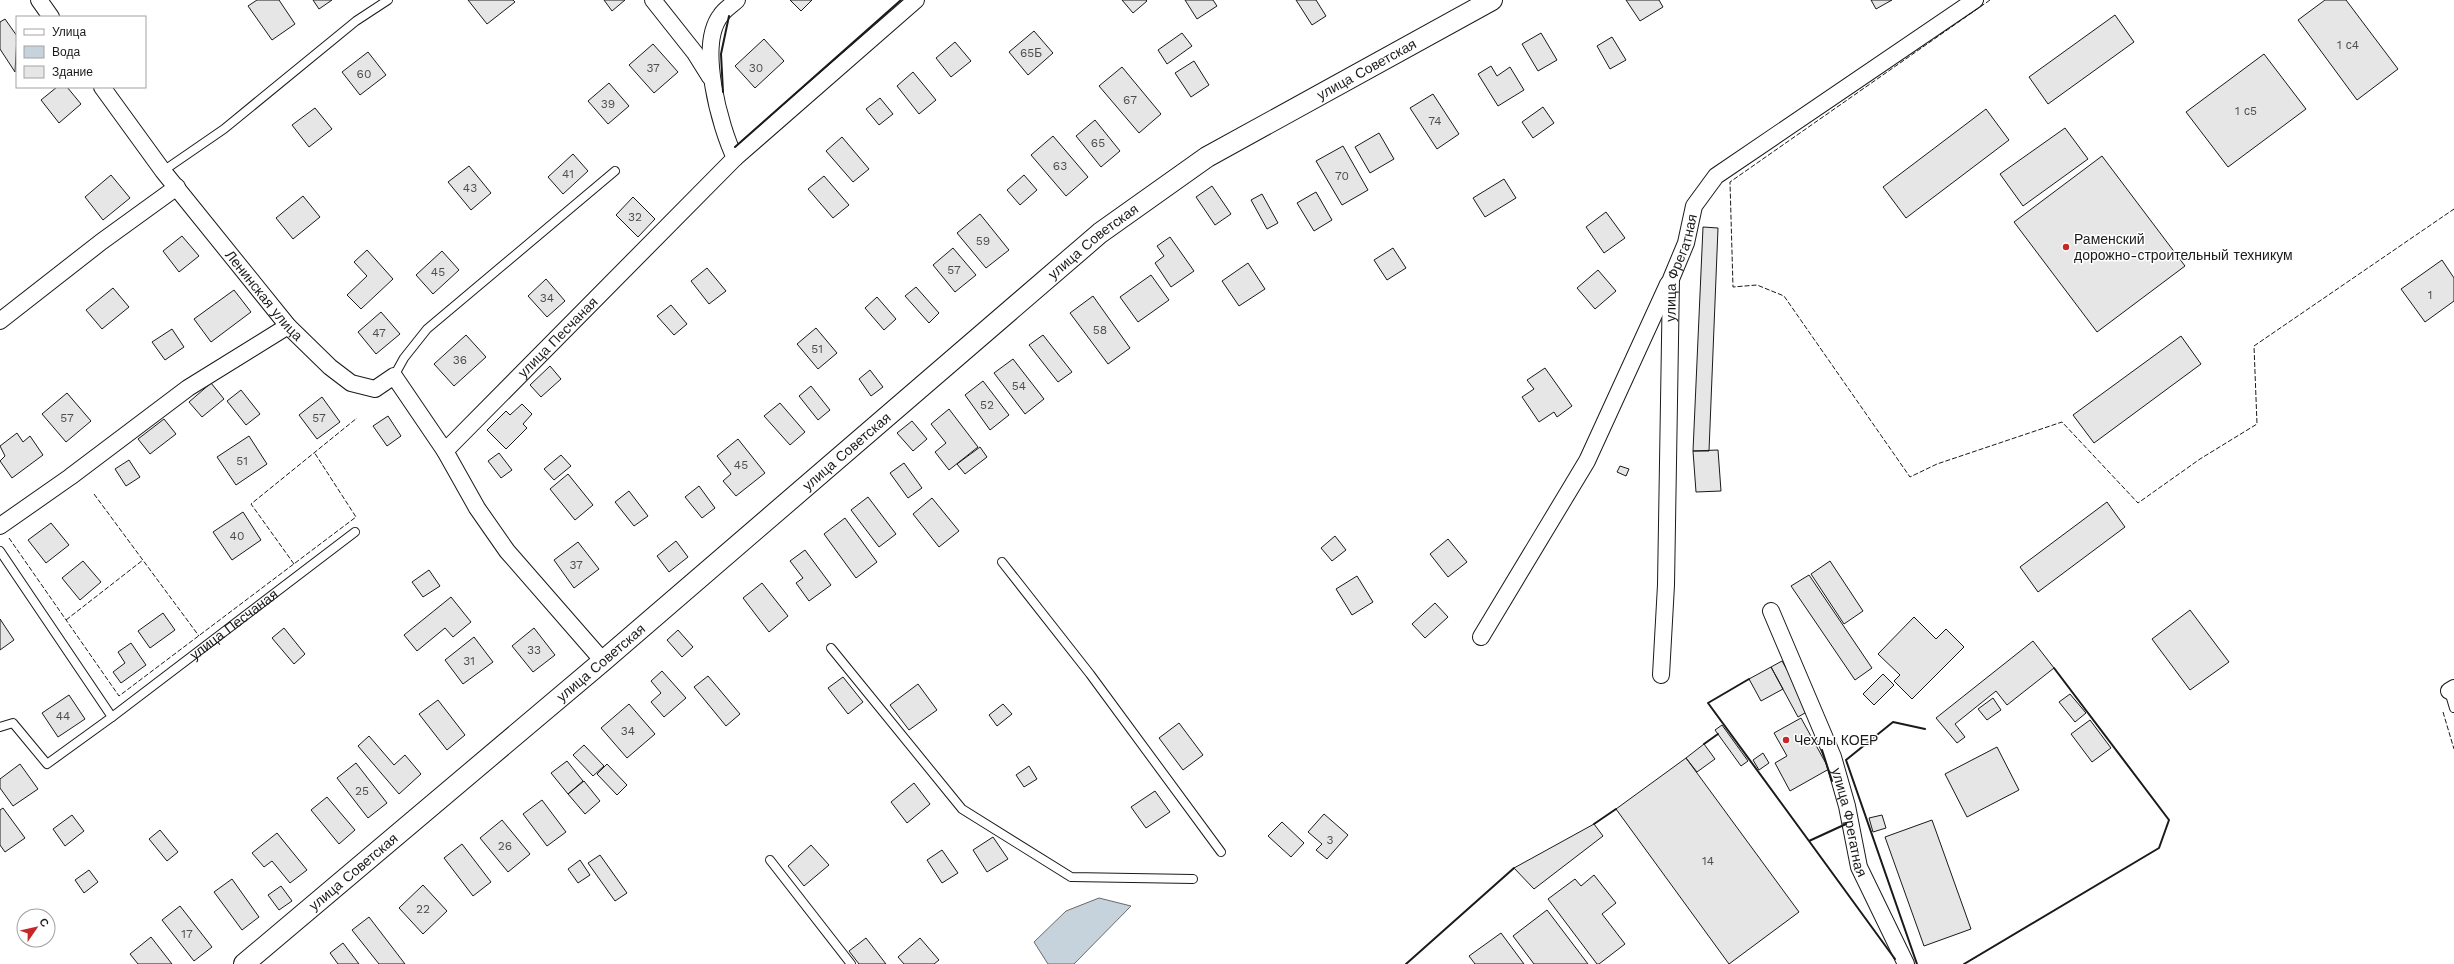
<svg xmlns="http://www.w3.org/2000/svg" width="2454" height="964" font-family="'Work Sans',sans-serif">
<rect width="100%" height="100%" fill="#fff"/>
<path fill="#c6d2dc" stroke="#6a6a6a" d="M1099 898 1131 906 1074 964H1048L1034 942 1066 911Z"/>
<path fill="#e6e6e6" stroke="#1a1a1a" d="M257 0H279L295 24 272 40 248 6Z
M313 0H332L319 9Z
M468 0H513L515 2 487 24Z
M604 0H625L612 11Z
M790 0H812L801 11Z
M1122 0H1146L1147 1 1133 13Z
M1185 0H1213L1217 6 1197 19Z
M1296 0H1316L1326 16 1312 25Z
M1626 0H1659L1663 7 1640 21Z
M1871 0H1892L1876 9Z
M2325 0H2346L2398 69 2357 100 2298 20Z
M2115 15 2134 42 2048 104 2029 77Z
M5 19 17 36 15 72 0 49V22Z
M1034 31 1053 53 1028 75 1009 52Z
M1182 33 1192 46 1167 64 1158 50Z
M1541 33 1557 60 1538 71 1522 44Z
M1612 37 1626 60 1610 69 1597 46Z
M764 39 784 61 755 88 735 66Z
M955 42 971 61 951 77 936 58Z
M653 44 678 72 654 93 629 65Z
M368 52 386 75 360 95 342 72Z
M2264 54 2306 109 2228 167 2186 112Z
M1194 61 1209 85 1191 97 1175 73Z
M1491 66 1497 76 1510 67 1524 90 1498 106 1478 74Z
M1122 67 1161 114 1139 133 1099 86Z
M913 72 936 100 919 114 897 86Z
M609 83 629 106 608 124 588 101Z
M57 87H67L81 104 59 123 41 100Z
M1433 94 1459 134 1437 149 1410 108Z
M880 98 893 114 879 125 866 109Z
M1543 107 1554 123 1533 138 1522 122Z
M315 108 332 129 309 147 292 125Z
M1986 109 2009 140 1906 218 1883 187Z
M1095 120 1120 151 1101 167 1076 136Z
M2065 128 2088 159 2023 206 2000 174Z
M1379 133 1394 159 1370 173 1355 147Z
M1053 136 1088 177 1066 196 1031 155Z
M842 137 869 169 853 182 826 151Z
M1343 146 1368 190 1342 205 1316 161Z
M573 154 588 171 563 194 548 177Z
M2102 156 2185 266 2097 332 2014 222Z
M469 166 491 193 471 210 448 182Z
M111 175 130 198 103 220 85 197Z
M1024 175 1037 190 1020 205 1007 190Z
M824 176 849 205 833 218 808 189Z
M1504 179 1516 198 1485 217 1473 198Z
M1212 186 1231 214 1215 225 1196 197Z
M1316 192 1332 220 1314 231 1297 203Z
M1262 194 1278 223 1267 229 1251 200Z
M303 196 320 217 293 239 276 218Z
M633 197 655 219 638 237 616 215Z
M1606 212 1625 238 1604 253 1586 227Z
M980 214 1009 250 986 268 957 233Z
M1703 227 1718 228 1709 451H1693Z
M182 236 199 256 179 272 163 251Z
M1170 237 1194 271 1171 287 1155 263 1164 256 1157 246Z
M953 248 976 275 955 292 933 265Z
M1393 248 1406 268 1387 280 1374 260Z
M367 250 393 279 361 309 347 295 367 276 354 262Z
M442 251 459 270 433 294 416 275Z
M2442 260 2454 278V301L2425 322 2401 289Z
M1248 263 1265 289 1239 306 1222 281Z
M707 268 726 291 709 304 691 281Z
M1598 270 1616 291 1595 309 1577 288Z
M1151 275 1169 300 1138 322 1120 297Z
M546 279 565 301 547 317 528 296Z
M916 287 939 313 929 323 905 296Z
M113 288 129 307 102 329 86 310Z
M234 290 251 312 211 342 194 319Z
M1093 296 1130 348 1108 364 1070 313Z
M877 297 896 319 884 330 865 308Z
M671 305 687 324 674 335 657 316Z
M381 312 400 334 376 354 358 332Z
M816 328 837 353 818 369 797 344Z
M172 329 184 347 165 360 152 342Z
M466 335 486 357 454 386 434 364Z
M1043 335 1072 372 1058 382 1029 345Z
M2181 336 2201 364 2094 443 2073 415Z
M1013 359 1044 399 1025 414 994 373Z
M550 366 561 379 541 397 530 385Z
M1545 368 1572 406 1557 417 1554 412 1539 422 1522 397 1534 389 1527 380Z
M870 370 883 387 871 396 859 379Z
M983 381 1009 415 990 430 965 395Z
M211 383 224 399 202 417 189 402Z
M811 386 830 410 818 420 799 396Z
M241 390 260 414 246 425 227 401Z
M67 393 91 421 66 442 42 414Z
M322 397 340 422 317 439 299 415Z
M780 403 805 432 790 445 764 416Z
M522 404 532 414 523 424 527 428 506 449 487 430 506 411 510 415Z
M949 409 978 447 949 470 935 452 946 443 931 424Z
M388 416 401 436 387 446 373 426Z
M164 419 176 434 150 454 138 439Z
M912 421 927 439 913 451 897 433Z
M17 433 23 442 30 436 43 455 12 478 0 461 5 456 0 446Z
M249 436 267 464 236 485 217 457Z
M738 439 765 473 736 496 723 481 731 474 717 456Z
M980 447 987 457 965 474 957 464Z
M1718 450 1721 491 1696 492 1693 451Z
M499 453 512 470 501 478 488 461Z
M561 455 571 466 554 480 544 469Z
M129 460 140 477 126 486 115 469Z
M904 463 922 488 908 498 890 473Z
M1620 466 1629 469 1626 476 1617 472Z
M568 474 593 505 575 520 550 489Z
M699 486 715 508 702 518 685 497Z
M629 491 648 516 634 526 615 502Z
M868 497 896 534 879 547 851 510Z
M932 498 959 531 939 547 913 514Z
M2107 502 2125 527 2038 592 2020 567Z
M243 512 261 540 232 560 213 532Z
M845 518 877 562 856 578 824 534Z
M51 523 69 545 46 563 28 540Z
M1335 536 1346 550 1332 561 1321 548Z
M1448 539 1467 562 1448 577 1430 554Z
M676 541 688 557 669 572 657 556Z
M578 542 599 569 574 588 554 560Z
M805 550 831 585 809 601 796 583 803 578 790 561Z
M83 561 101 582 80 600 62 578Z
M1830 561 1863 611 1844 624 1811 574Z
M429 570 440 586 423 597 412 582Z
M1809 575 1872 668 1855 680 1791 586Z
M1357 576 1373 602 1352 615 1336 589Z
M762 583 788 616 769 632 743 598Z
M451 597 471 622 453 637 445 628 417 651 404 635Z
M1435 603 1448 617 1425 638 1412 624Z
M2190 610 2229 662 2190 690 2152 639Z
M163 613 175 630 150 648 138 631Z
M1914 617 1936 639 1946 629 1964 647 1912 699 1894 681 1900 675 1878 654Z
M0 619 14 640 0 650Z
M284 628 305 654 294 664 272 638Z
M534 628 555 655 533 672 512 646Z
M678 630 693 647 682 657 667 640Z
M474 637 493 662 463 684 445 660Z
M2033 641 2054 668 2007 705 1996 691 1955 724 1965 737 1957 743 1936 718Z
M131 643 146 665 121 683 113 672 125 663 118 652Z
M1782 661 1810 710 1798 717 1771 667Z
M1771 667 1783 689 1761 701 1749 679Z
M662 671 686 698 664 717 651 702 661 693 651 681Z
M1883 674 1894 685 1874 705 1863 694Z
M708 676 740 714 726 726 694 687Z
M843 677 863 702 848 714 828 688Z
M918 684 937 710 909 730 890 705Z
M2070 694 2086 713 2075 722 2059 702Z
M69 695 85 719 58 737 42 713Z
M1993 698 2001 710 1987 720 1978 709Z
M438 700 465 735 447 750 419 714Z
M629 704 655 734 627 758 601 728Z
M1003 704 1012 714 997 726 989 715Z
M1801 718 1829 769 1790 791 1775 763 1787 756 1774 733Z
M2090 720 2111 748 2092 762 2071 734Z
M1179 723 1203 755 1183 770 1159 738Z
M1722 725 1748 761 1741 766 1715 730Z
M369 736 394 765 405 755 421 774 399 794 358 746Z
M1704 744 1715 759 1697 772 1686 758Z
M584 745 604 766 593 776 573 755Z
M1997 747 2019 790 1967 817 1945 774Z
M1763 753 1769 763 1759 770 1753 760Z
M1686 758 1799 912 1729 964 1616 809Z
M567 761 583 781 568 794 551 773Z
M356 763 387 803 368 818 337 778Z
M20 764 38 789 13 806 0 788V779Z
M607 764 627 785 617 795 597 774Z
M1029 766 1037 779 1024 787 1016 775Z
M584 781 600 801 585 814 568 794Z
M914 783 930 804 907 823 891 802Z
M1155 791 1170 812 1146 828 1131 807Z
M327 797 355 830 339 844 311 810Z
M542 800 566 832 547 846 523 814Z
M3 808 25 838 5 852 0 845V810Z
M1324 814 1348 835 1327 859 1316 850 1322 844 1308 832Z
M72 815 84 831 65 846 53 829Z
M1882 815 1886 828 1873 832 1869 818Z
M502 820 530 854 508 872 480 838Z
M1932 820 1971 929 1924 946 1885 837Z
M1282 822 1304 843 1291 857 1268 836Z
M1594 824 1603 836 1534 889 1514 868Z
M160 830 178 852 167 861 149 839Z
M277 833 307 870 290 883 272 861 264 867 252 853Z
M993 837 1008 859 987 872 973 850Z
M462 844 491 882 473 896 444 858Z
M811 845 829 865 804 886 788 866Z
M942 850 958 873 942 883 927 860Z
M600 855 627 893 615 901 588 863Z
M580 860 590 875 578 883 568 869Z
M89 870 98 882 84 893 75 880Z
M1594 875 1616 903 1602 914 1625 944 1599 964H1597L1548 899 1575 879 1581 886Z
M232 879 259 917 242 930 214 892Z
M423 885 447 911 423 934 399 908Z
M281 886 292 901 279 910 268 895Z
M180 906 212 947 194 961 162 920Z
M1547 910 1588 964H1534L1513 936Z
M369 917 405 964H379L352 930Z
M1501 933 1524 964H1475L1469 956Z
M151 937 172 964H138L130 954Z
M866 938 886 964H859L849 951Z
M920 938 939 960 934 964H904L898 957Z
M343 943 359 964H338L330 953Z"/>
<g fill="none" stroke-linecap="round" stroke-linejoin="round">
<g stroke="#1a1a1a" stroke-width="10">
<g id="service">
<path d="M163 171 224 129 356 21 388 0"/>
<path d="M394 376 404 358 427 329 615 171"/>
<path d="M0 551 112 717 47 764 13 723 0 727"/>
<path d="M1002 562 1090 674 1221 852"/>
<path d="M831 648 962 809 1071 877 1193 879"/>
<path d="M2449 691 2454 708"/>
<path id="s1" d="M112 717 355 532"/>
<path d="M770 860 851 964"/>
</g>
</g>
<g stroke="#1a1a1a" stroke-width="18">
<g id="minor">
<path d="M39 0 51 17"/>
<path d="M653 0 695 53 710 77"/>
<path id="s2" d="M102 87 163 171 288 326 330 367 351 383 375 389 394 376 445 451"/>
<path d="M735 158 916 0"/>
<path d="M0 321 101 242 177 187"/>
<path d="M0 526 70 477 188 388 288 326"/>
<path id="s3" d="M1771 611 1833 757 1847 806 1859 867 1906 964"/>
<path d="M1481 637 1587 461 1668 284"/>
<path id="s4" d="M603 661 507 551 477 508 445 451 735 158C720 127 697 45 721 15 725 9 732 5 737 0"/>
<path id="s5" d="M1661 675 1666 585 1671 279 1686 243 1694 206 1716 176 1975 0"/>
<path d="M2449 691 2454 688"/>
</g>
</g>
<g stroke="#1a1a1a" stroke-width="22">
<g id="tertiary">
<path id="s6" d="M244 964 603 661 1100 233 1207 157 1492 0"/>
</g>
</g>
<use href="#service" stroke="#fff" stroke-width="8"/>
<use href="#minor" stroke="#fff" stroke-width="16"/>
<use href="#tertiary" stroke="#fff" stroke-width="20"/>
<path stroke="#1a1a1a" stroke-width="1" stroke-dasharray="5 2" stroke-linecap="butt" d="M1990 0 1730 182 1733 287 1757 285 1784 296 1910 477 1937 464 2062 422 2138 503 2200 459 2257 424 2254 346 2454 209
M94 494 199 636
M9 538 119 696 356 517 314 452
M294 564 251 504 357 418
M66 620 143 560
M2443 712 2454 749"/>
<path stroke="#1a1a1a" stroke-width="2" d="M723 92 721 54 729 16
M735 147 901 0
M1749 679 1708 703 1809 841 1846 824
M1704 744 1718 734
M1822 750 1832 781
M1594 824 1616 809
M1809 841 1895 959
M1406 964 1514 868
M1917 964 1846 760 1893 722 1925 729
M1964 964 2159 848 2169 820 2054 668"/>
</g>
<g fill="#c62828" stroke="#fff" stroke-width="1.5">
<circle cx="2066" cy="247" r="4"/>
<circle cx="1786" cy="740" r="4"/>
</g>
<g text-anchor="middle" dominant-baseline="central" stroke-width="3" stroke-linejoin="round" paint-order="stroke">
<g font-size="12" fill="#4d4d4d">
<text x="2348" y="45">1 с4</text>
<text x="1031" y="53">65Б</text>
<text x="653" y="68">37</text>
<text x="756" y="68">30</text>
<text x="364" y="74">60</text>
<text x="1130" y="100">67</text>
<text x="608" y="104">39</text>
<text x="2246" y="111">1 с5</text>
<text x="1435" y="121">74</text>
<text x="1098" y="143">65</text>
<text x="1060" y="166">63</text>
<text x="568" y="174">41</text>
<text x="1342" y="176">70</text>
<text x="470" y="188">43</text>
<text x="635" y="217">32</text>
<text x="983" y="241">59</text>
<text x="954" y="270">57</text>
<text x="438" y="272">45</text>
<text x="2430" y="295">1</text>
<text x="547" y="298">34</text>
<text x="1100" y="330">58</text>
<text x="379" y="333">47</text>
<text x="817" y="349">51</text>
<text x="460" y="360">36</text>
<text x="1019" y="386">54</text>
<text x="987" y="405">52</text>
<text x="67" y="418">57</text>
<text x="319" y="418">57</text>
<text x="242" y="461">51</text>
<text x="741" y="465">45</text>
<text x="237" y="536">40</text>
<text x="576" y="565">37</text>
<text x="534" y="650">33</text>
<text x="469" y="661">31</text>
<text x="63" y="716">44</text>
<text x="628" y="731">34</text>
<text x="362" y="791">25</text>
<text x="1330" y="840">3</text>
<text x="505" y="846">26</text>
<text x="1708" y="861">14</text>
<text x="423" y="909">22</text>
<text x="187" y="934">17</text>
</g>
<g font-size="14" fill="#1a1a1a" stroke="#fff">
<text stroke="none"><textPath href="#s6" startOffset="1439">улица Советская</textPath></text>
<text stroke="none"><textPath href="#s6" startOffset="1115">улица Советская</textPath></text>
<text stroke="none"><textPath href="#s5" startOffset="409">улица Фрегатная</textPath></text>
<text stroke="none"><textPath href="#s2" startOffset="264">Ленинская улица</textPath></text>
<text stroke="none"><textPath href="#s4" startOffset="424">улица Песчаная</textPath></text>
<text stroke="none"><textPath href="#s6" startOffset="791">улица Советская</textPath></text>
<text stroke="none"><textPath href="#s1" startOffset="153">улица Песчаная</textPath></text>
<text stroke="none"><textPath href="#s6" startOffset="467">улица Советская</textPath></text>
<text stroke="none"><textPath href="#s3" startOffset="226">улица Фрегатная</textPath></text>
<text stroke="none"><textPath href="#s6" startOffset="143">улица Советская</textPath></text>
</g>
<g font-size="14" fill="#1a1a1a" stroke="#fff" text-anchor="start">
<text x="2074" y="239">Раменский<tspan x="2074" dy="16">дорожно-строительный техникум</tspan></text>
<text x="1794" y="740">Чехлы КОЕР</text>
</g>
</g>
<rect x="16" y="16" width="130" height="72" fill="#ffffff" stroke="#a3a3a3"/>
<rect x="24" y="29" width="20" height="6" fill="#ffffff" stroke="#a3a3a3"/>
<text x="52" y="36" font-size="12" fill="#1a1a1a">Улица</text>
<rect x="24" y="46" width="20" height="12" fill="#c6d2dc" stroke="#a3a3a3"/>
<text x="52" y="56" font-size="12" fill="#1a1a1a">Вода</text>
<rect x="24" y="66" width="20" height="12" fill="#e6e6e6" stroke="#a3a3a3"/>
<text x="52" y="76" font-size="12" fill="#1a1a1a">Здание</text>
<g transform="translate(36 928) rotate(56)"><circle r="19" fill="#ffffff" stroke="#a3a3a3"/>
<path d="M0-3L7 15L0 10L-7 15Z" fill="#c62828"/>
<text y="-6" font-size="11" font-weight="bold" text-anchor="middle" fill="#1a1a1a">С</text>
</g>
</svg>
